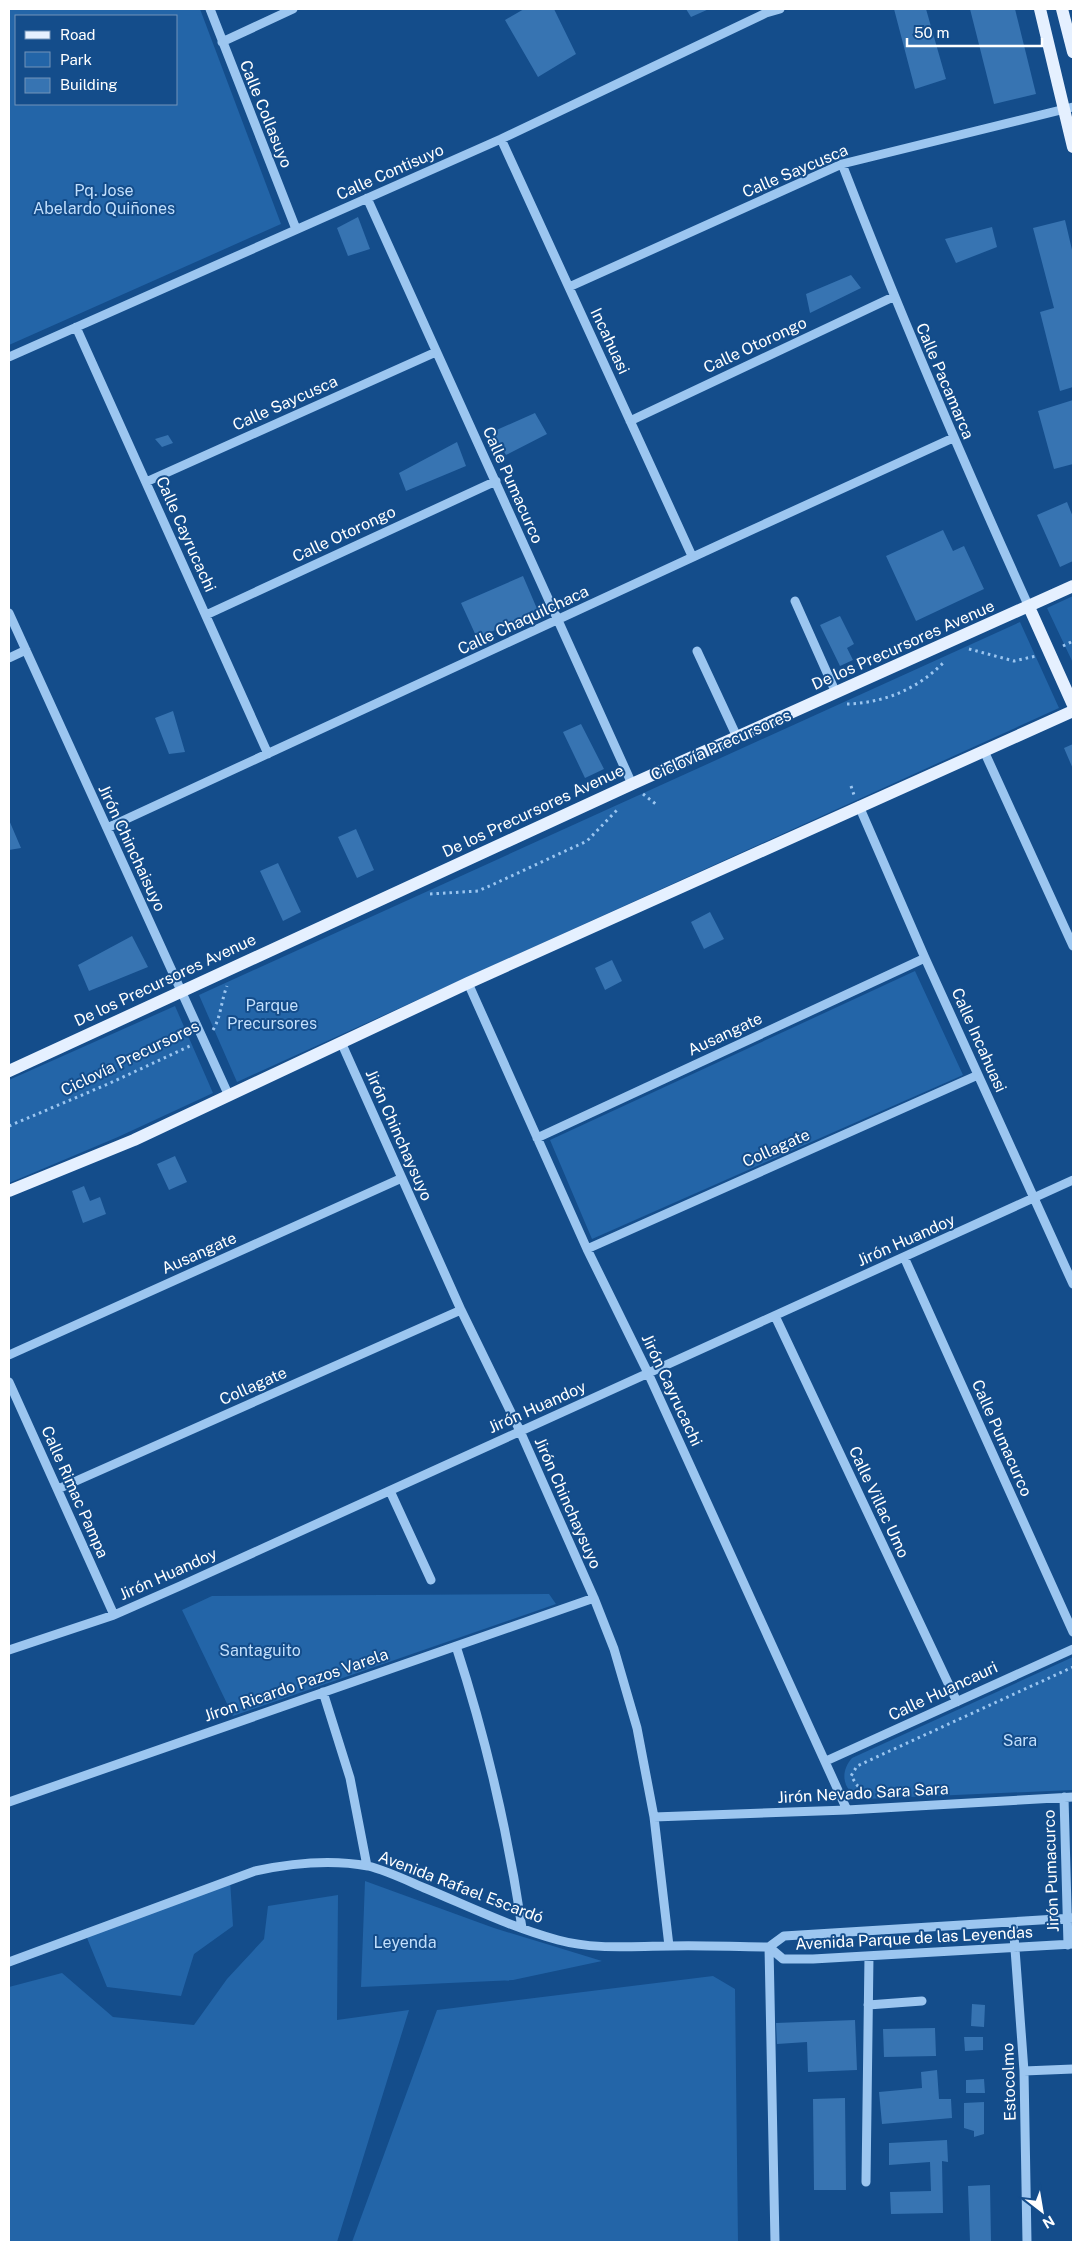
<svg xmlns="http://www.w3.org/2000/svg" width="1082" height="2251" font-family="'Public Sans',sans-serif">
<rect width="100%" height="100%" fill="#144d8b"/>
<path fill="#2365a8" fill-rule="evenodd" d="M9 9H200L281 224 9 345ZM176 16V104H16V16Z
M1073 596V663L1047 608Z
M1020 622 1059 708 237 1082 199 995Z
M915 971 963 1075 592 1239 550 1140Z
M175 1006 213 1093 118 1137 9 1183V1080Z
M549 1594 556 1604 233 1716 182 1610 212 1596Z
M1073 1657V1790L864 1799C844 1794 838 1774 852 1758Z
M230 1880 233 1926 194 1954 181 1996 107 1987 85 1933Z
M365 1881 494 1928 602 1961 513 1980 361 1987Z
M338 1895 337 2020 409 2010 337 2242H9V1987L62 1973 113 2017 194 2025 227 1979 264 1939 268 1906Z
M713 1976 735 1989 738 2242H352L437 2010Z"/>
<path fill="#3774b2" d="M524 9H554L576 54 538 77 505 20Z
M686 9H709L691 17Z
M894 9H926L946 79 915 89Z
M970 9H1015L1036 94 994 104Z
M358 217 370 249 348 256 337 228Z
M1065 220 1073 254V387L1060 391 1040 312 1054 308 1033 228Z
M992 227 997 247 956 263 945 239Z
M851 275 861 288 810 313 806 294Z
M1073 400V464L1054 469 1038 411Z
M535 413 547 434 506 455 492 432Z
M168 435 173 443 162 447 155 439Z
M457 442 466 466 406 491 399 473Z
M1067 502 1073 517V561L1060 567 1037 515Z
M943 530 953 551 964 546 984 589 916 621 886 556Z
M523 576 538 611 477 638 461 603Z
M840 616 854 644 847 648 853 660 840 666 820 625Z
M173 711 185 752 169 754 155 718Z
M581 724 604 769 585 778 563 732Z
M1073 744V769L1064 748Z
M9 820 21 848 9 850Z
M356 829 374 870 357 878 338 837Z
M278 863 301 912 283 921 260 871Z
M710 912 724 939 704 949 691 922Z
M132 936 148 967 89 991 78 965Z
M612 960 622 981 605 990 595 968Z
M175 1156 187 1182 169 1190 157 1164Z
M84 1186 90 1201 100 1197 106 1214 83 1223 72 1191Z
M972 2004 985 2005 984 2027 971 2026Z
M855 2020 857 2070 808 2072 807 2042 777 2044 776 2023Z
M935 2028 936 2056 884 2057 883 2029Z
M964 2037H983V2050L965 2051Z
M937 2070 939 2099H951L952 2118 882 2124 879 2092 922 2088 921 2072Z
M984 2079 985 2093H966V2080Z
M845 2098 846 2190H814L813 2099Z
M984 2102V2134L974 2137V2131L964 2128V2103Z
M947 2140 948 2162 942 2161 943 2213 891 2214 890 2192 931 2191 930 2162 889 2165V2143Z
M990 2185 991 2242H970L968 2186Z"/>
<g fill="none" stroke-linecap="round" stroke-linejoin="round">
<path stroke="#9cc6f0" stroke-width="3" stroke-dasharray="2.5 4" stroke-linecap="butt" d="M1063 646 1073 641
M969 649 1014 661 1036 656
M847 704C884 703 918 689 944 662
M851 786 854 795
M643 794 657 805
M430 894 478 891 494 884 587 841 619 808
M213 1030C221 1017 221 1001 227 986
M9 1126 108 1084 192 1045
M867 1794H863L851 1776 857 1766 1073 1667"/>
<path stroke="#9cc6f0" stroke-width="9" d="M210 9 296 229
M222 42 293 9
M501 139 692 556
M842 164C900 314 963 461 1029 607
M367 198 632 784
M569 287 842 164 1073 107
M76 327 268 754
M9 357 501 139 766 13 780 9
M630 421 893 297
M146 482 436 352
M795 601 836 693
M9 613 229 1096
M206 615 496 481
M697 651 737 737
M9 658 26 650
M984 751 1073 946
M859 806 925 958 1073 1284
M107 828C389 699 670 566 953 438
M468 983 587 1249 648 1373 847 1810
M341 1042 461 1310 520 1431 594 1598 614 1649 637 1728 654 1817 669 1946
M537 1138 925 958
M587 1249 978 1075
M904 1257 1073 1632
M775 1316 957 1702
M9 1355 402 1178
M9 1382 114 1615
M58 1489 461 1310
M390 1491 431 1580
M456 1646C486 1739 508 1832 522 1928
M9 1650 114 1615 180 1586 1073 1180
M323 1692 350 1778 367 1866
M826 1761 1073 1649
M1064 1797 1068 1945
M9 1802 594 1598
M654 1817 847 1810 1073 1797
M1013 1922 1024 2071 1027 2242
M769 1947 783 1959H813L1073 1944
M769 1947 784 1936 1073 1918
M769 1947 775 2242
M9 1962 255 1871C292 1863 330 1859 368 1866 388 1871 408 1881 427 1889 470 1907 513 1928 558 1940 595 1950 632 1946 670 1946 703 1945 736 1947 769 1947
M868 2005 922 2001
M1024 2071 1073 2069
M866 2182 869 1956"/>
<path stroke="#e5f0ff" stroke-width="12" d="M1040 9 1073 147
M1062 9 1073 52
M1029 607 1073 705
M9 1071 632 784 1073 586
M9 1191 134 1140 468 983 1073 711"/>
</g>
<g text-anchor="middle" dominant-baseline="central" stroke-width="4" stroke-linejoin="round" paint-order="stroke">
<g font-size="16" fill="#fff" stroke="#144d8b">
<text transform="translate(266 114) rotate(68)">Calle Collasuyo</text>
<text transform="translate(795 171) rotate(-23)">Calle Saycusca</text>
<text transform="translate(390 172) rotate(-24)">Calle Contisuyo</text>
<text transform="translate(610 341) rotate(65)">Incahuasi</text>
<text transform="translate(755 345) rotate(-25)">Calle Otorongo</text>
<text transform="translate(945 381) rotate(67)">Calle Pacamarca</text>
<text transform="translate(285 403) rotate(-24)">Calle Saycusca</text>
<text transform="translate(513 485) rotate(66)">Calle Pumacurco</text>
<text transform="translate(186 534) rotate(66)">Calle Cayrucachi</text>
<text transform="translate(344 534) rotate(-25)">Calle Otorongo</text>
<text transform="translate(523 620) rotate(-25)">Calle Chaquilchaca</text>
<text transform="translate(903 645) rotate(-24)">De los Precursores Avenue</text>
<text transform="translate(721 745) rotate(-24)">Ciclovía Precursores</text>
<text transform="translate(533 811) rotate(-25)">De los Precursores Avenue</text>
<text transform="translate(132 848) rotate(65)">Jirón Chinchaisuyo</text>
<text transform="translate(165 980) rotate(-25)">De los Precursores Avenue</text>
<text transform="translate(725 1034) rotate(-25)">Ausangate</text>
<text transform="translate(979 1040) rotate(66)">Calle Incahuasi</text>
<text transform="translate(130 1058) rotate(-26)">Ciclovía Precursores</text>
<text transform="translate(399 1135) rotate(66)">Jirón Chinchaysuyo</text>
<text transform="translate(776 1148) rotate(-24)">Collagate</text>
<text transform="translate(906 1240) rotate(-24)">Jirón Huandoy</text>
<text transform="translate(199 1253) rotate(-24)">Ausangate</text>
<text transform="translate(253 1386) rotate(-24)">Collagate</text>
<text transform="translate(672 1390) rotate(65)">Jirón Cayrucachi</text>
<text transform="translate(537 1407) rotate(-24)">Jirón Huandoy</text>
<text transform="translate(1002 1438) rotate(66)">Calle Pumacurco</text>
<text transform="translate(75 1492) rotate(66)">Calle Rimac Pampa</text>
<text transform="translate(879 1502) rotate(65)">Calle Villac Umo</text>
<text transform="translate(568 1503) rotate(66)">Jirón Chinchaysuyo</text>
<text transform="translate(168 1574) rotate(-24)">Jirón Huandoy</text>
<text transform="translate(296 1685) rotate(-19)">Jíron Ricardo Pazos Varela</text>
<text transform="translate(943 1691) rotate(-25)">Calle Huancauri</text>
<text transform="translate(863 1793) rotate(-3)">Jirón Nevado Sara Sara</text>
<text transform="translate(1051 1871) rotate(-92)">Jirón Pumacurco</text>
<text transform="translate(461 1887) rotate(21)">Avenida Rafael Escardó</text>
<text transform="translate(914 1938) rotate(-3)">Avenida Parque de las Leyendas</text>
<text transform="translate(1009 2082) rotate(-92)">Estocolmo</text>
</g>
<g font-size="16" fill="#c2dffc" stroke="#144d8b">
<text x="104" y="190">Pq. Jose<tspan x="104" dy="18">Abelardo Quiñones</tspan></text>
<text x="272" y="1005">Parque<tspan x="272" dy="18">Precursores</tspan></text>
<text x="260" y="1650">Santaguito</text>
<text x="1020" y="1740">Sara</text>
<text x="405" y="1942">Leyenda</text>
</g>
</g>
<rect width="1082" height="2251" fill="none" stroke="#ffffff" stroke-width="20"/>
<rect x="15" y="15" width="162" height="90" fill="#144d8b" stroke="#7294b9"/>
<rect x="25" y="31" width="25" height="8" fill="#e5f0ff" stroke="#7294b9"/>
<text x="60" y="40" font-size="15" fill="#ffffff">Road</text>
<rect x="25" y="52" width="25" height="15" fill="#2365a8" stroke="#7294b9"/>
<text x="60" y="65" font-size="15" fill="#ffffff">Park</text>
<rect x="25" y="78" width="25" height="15" fill="#3774b2" stroke="#7294b9"/>
<text x="60" y="90" font-size="15" fill="#ffffff">Building</text>
<g transform="translate(1042 2211) rotate(149)" stroke="#144d8b" stroke-width="4" paint-order="stroke">
<path d="M0-4L9 19L0 12L-9 19Z" fill="#ffffff"/>
<text y="-8" font-size="14" font-weight="bold" text-anchor="middle" fill="#ffffff">N</text>
</g>
<path d="M907 38v8h135v-8" fill="none" stroke="#ffffff" stroke-width="2.5"/>
<text x="914" y="38" font-size="15" fill="#ffffff" stroke="#144d8b" stroke-width="4" paint-order="stroke">50 m</text>
</svg>
